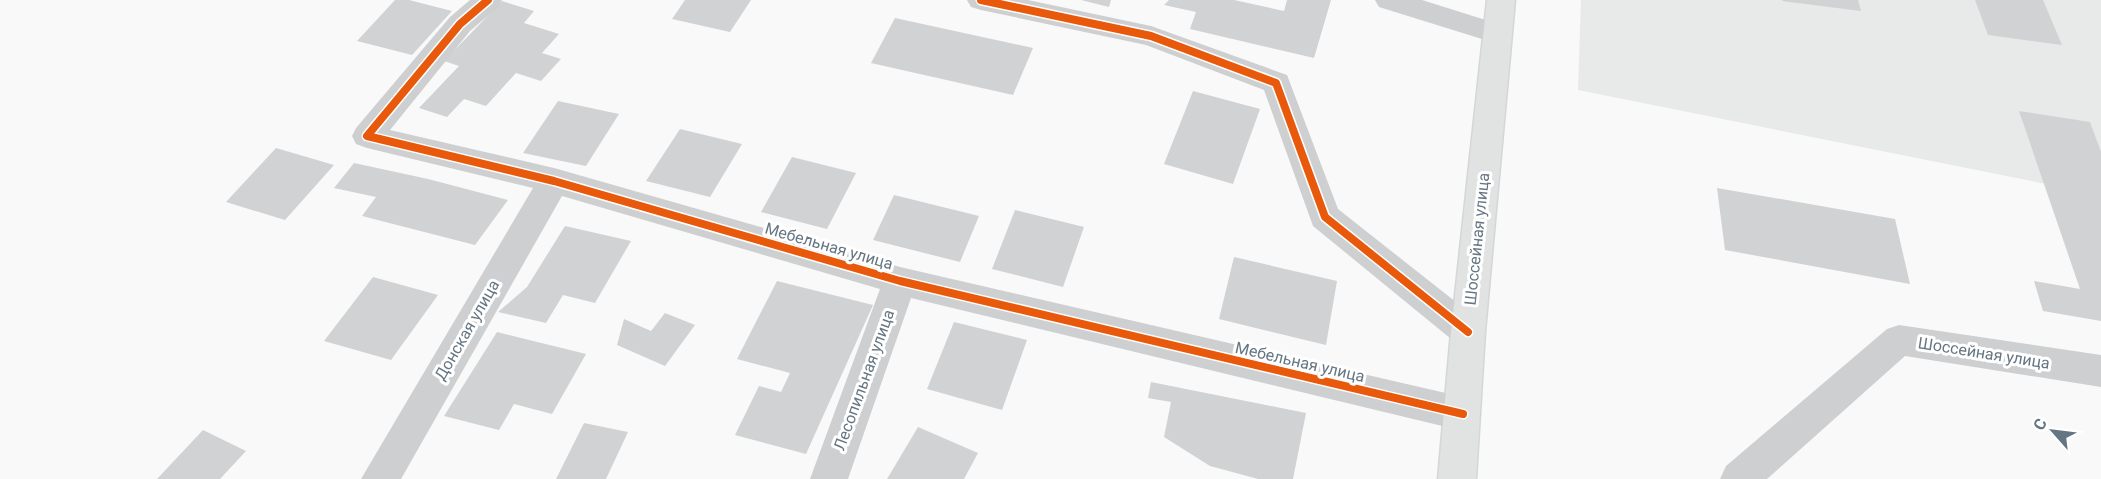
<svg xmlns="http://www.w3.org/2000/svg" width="2101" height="479" font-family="Roboto,sans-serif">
<rect width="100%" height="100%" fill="#f9f9f9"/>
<path fill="#e8e9e9" d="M1581 0H2101V195L1578 90Z"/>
<path fill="#d0d2d3" d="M395 0H409L452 11 412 55 357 41Z
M685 0H751L730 32 672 19Z
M1081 0H1111L1109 7Z
M1169 0H1234L1284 11 1287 0H1331L1314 58 1190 29 1196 12 1164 5Z
M1783 0H1858L1861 11 1782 1Z
M1975 0H2043L2062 45 1988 35Z
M502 1 534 11 524 23 559 34 542 53 561 59 541 81 516 73 486 106 464 99 447 117 419 108 459 66 444 61Z
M895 18 1033 48 1013 95 871 63Z
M1193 91 1260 109 1233 184 1164 164Z
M558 101 619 114 586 166 523 153Z
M2019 111 2090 122 2101 152V321L2043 311 2034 281 2080 289Z
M680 129 742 144 710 197 646 181Z
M276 148 334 165 285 220 226 202Z
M792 157 856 173 827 229 761 212Z
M354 163 428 179 508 200 475 245 362 216 376 197 334 188Z
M1717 188 1895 219 1910 284 1725 250Z
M894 195 979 216 960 262 873 240Z
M1015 210 1084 227 1063 287 992 269Z
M565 226 631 241 595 303 563 295 546 323 498 312 527 287Z
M1234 257 1337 281 1326 345 1219 319Z
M373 277 438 295 391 360 324 341Z
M777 281 873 305 806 454 735 435 759 386 781 392 790 373 737 359Z
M665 313 695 325 665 366 617 345 624 319 651 331Z
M954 322 1027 340 1002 410 927 389Z
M497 332 586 354 552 414 514 404 499 430 444 416Z
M1151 382 1306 413 1293 479H1258L1210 466 1164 437 1171 402 1148 398Z
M584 423 628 432 606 479H556Z
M918 427 978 453 964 479H887Z
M203 430 246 451 220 479H157Z"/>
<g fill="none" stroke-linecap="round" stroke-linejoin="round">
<g stroke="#d5d6d7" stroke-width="3">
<path id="major" d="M1487 0H1515L1485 332 1476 479H1438L1451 332Z"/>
</g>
<path fill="#cecfd0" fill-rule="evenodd" d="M470 0H502L498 7 470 31 390 130 554 168 900 267 1463 397 1476 402 1481 414 1476 426 1463 431 911 298 848 479H810L880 289 562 196 401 479H361L533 188 367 148 356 144 352 136 356 128 450 17Z
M967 0H1028L1151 26 1287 75 1338 209 1480 321 1485 332 1480 343 1468 347 1456 343 1313 226 1264 90 1146 45 981 10 971 7Z
M1375 0H1422L1508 27 1512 34 1508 41 1498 44 1379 7Z
M1899 325 2101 355V387L1905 356 1767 479H1720L1726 466 1887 329Z"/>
<use href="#major" fill="#e1e2e2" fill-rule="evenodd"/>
<g stroke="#fff" stroke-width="11">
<path id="cycleway" d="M488 0 460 24 367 136 554 181 900 281 1463 414
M981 0 1151 36 1276 83 1325 217 1468 332"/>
</g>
<use href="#cycleway" stroke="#e8590c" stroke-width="8"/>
</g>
<g text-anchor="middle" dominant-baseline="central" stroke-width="6" stroke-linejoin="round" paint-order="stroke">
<g font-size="16" fill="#657683" stroke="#fff">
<text transform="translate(1477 239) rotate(-84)">Шоссейная улица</text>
<text transform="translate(829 246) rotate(16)">Мебельная улица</text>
<text transform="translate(467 330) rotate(-60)">Донская улица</text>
<text transform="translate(1984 353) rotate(9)">Шоссейная улица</text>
<text transform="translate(1300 362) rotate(13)">Мебельная улица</text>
<text transform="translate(864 380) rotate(-70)">Лесопильная улица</text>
</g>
</g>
<g transform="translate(2053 431) rotate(298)" stroke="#ffffff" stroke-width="4.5" paint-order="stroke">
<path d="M0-4.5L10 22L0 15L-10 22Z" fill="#657683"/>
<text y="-9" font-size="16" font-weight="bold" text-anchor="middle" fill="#657683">С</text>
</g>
</svg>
